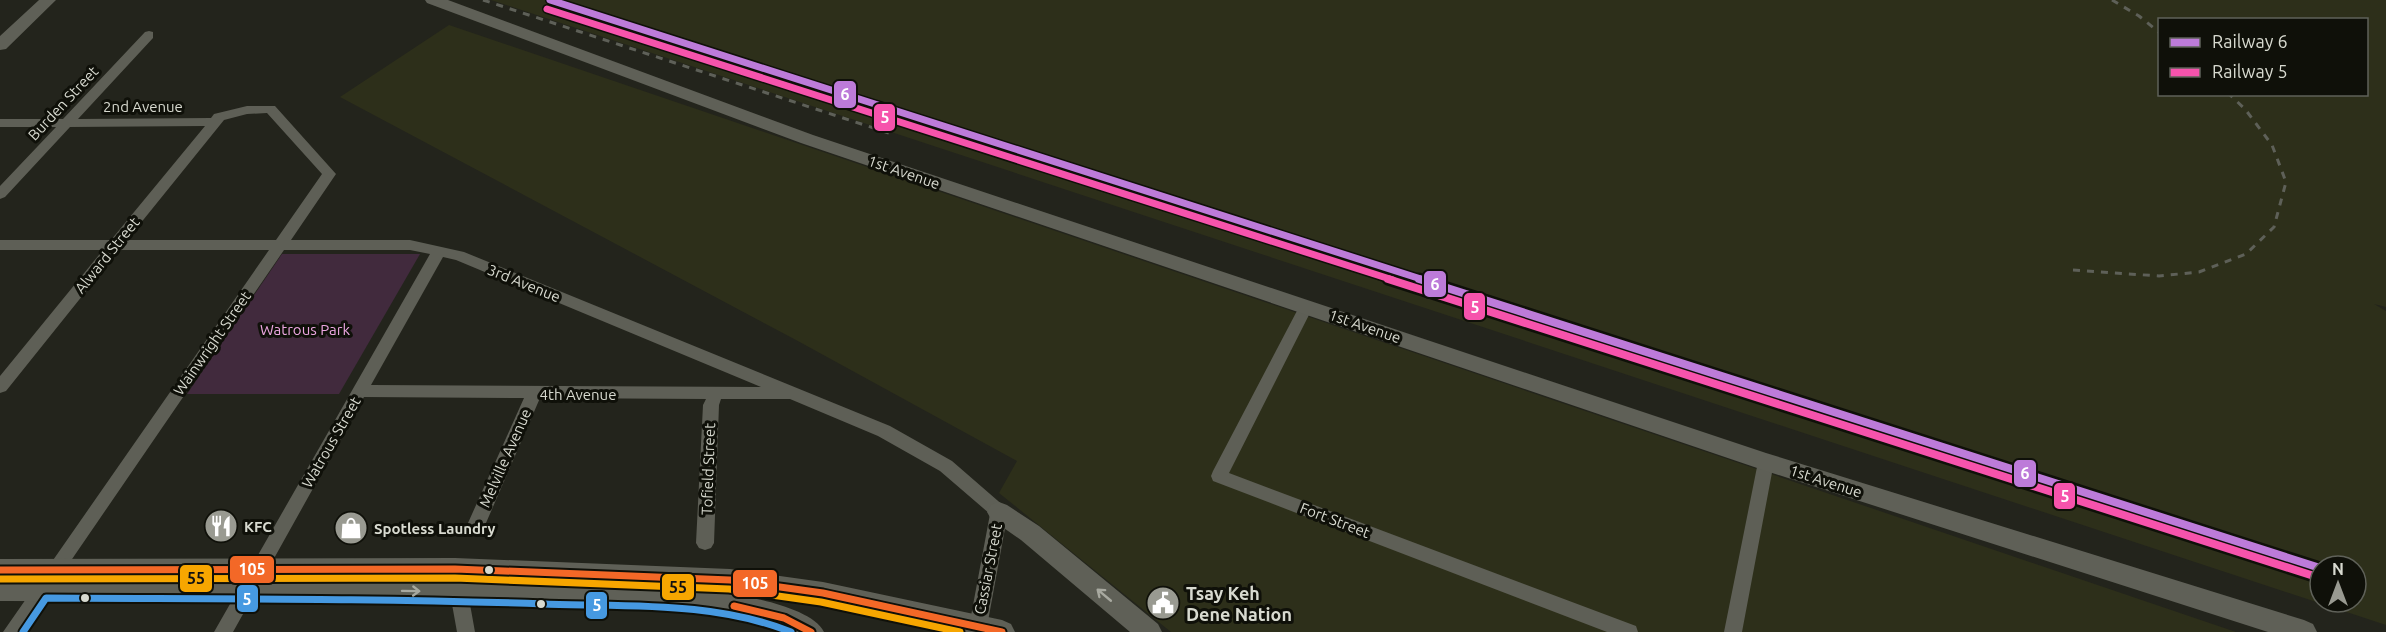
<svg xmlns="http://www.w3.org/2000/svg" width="2386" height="632" font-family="Ubuntu,sans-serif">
<rect width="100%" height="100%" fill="#23241c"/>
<path fill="#2d2f1a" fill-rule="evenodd" d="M491 0H2386V307L2374 304 2386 311V625ZM2160 20H2366V94H2160ZM2320 566H2356V602H2320Z
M449 25 2236 632H1171L999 493 1017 461 796 340 340 97Z"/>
<path fill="#412a3d" d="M282 254H420L339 394H187Z"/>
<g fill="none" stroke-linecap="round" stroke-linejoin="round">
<path fill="#5e5f56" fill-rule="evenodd" d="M149 31 153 32V38L78 119 211 118 214 114 247 106H275L336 174 291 240H410L464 252 890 426 952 461 1005 507 1008 512 986 632H968L990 514 940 471 878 436 790 399H721L719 405 714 543 711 548 705 550 699 548 696 543 703 405 706 399 540 398 486 523 483 528 477 530 471 528 468 523 524 398 364 397 233 632H214L430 254 410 250H284L22 632H3L269 250H119L6 391 0 393V376L103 250H0V240H111L205 126 70 127 5 197 0 199V186L56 127H0V119H63L145 32ZM267 113 322 174 276 240H127L224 120 247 114ZM443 257 456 260 761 387 371 385Z
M1306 302 1311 303 1313 307 1229 473 1636 626 1638 632H1607L1213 481 1211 476 1213 471 1299 307 1301 303Z
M1766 455 1772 457 1774 462 1742 632H1724L1758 462 1760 457Z
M457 574 463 577 466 582 475 632H457L448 582 451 577Z"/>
<path fill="#5f6057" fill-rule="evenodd" d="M39 0H56L6 49 0 50V36Z
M425 0H448L813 135 1766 453 2304 620 2313 624 2317 632H2268L1766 471 801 143 427 3Z
M999 502 1007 505 1039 526 1158 624 1162 632H1130L1021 540 991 519 987 512 991 505Z
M455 558 730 569 823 582 1002 620 1011 624 1015 632H950L823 604 730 591 455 580H394C465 580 535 583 605 586 651 588 698 587 743 596 764 600 814 611 824 632H786L742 618 675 611 458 602 0 601V559Z"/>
<path stroke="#5e6058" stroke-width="3" stroke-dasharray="7 7" stroke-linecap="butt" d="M483 0 895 135
M2112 0 2139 16 2160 33
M2073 270 2159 276 2199 272 2246 254 2274 227 2286 182 2272 145 2245 109 2229 94"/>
<g stroke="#0f1009" stroke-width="11">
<path id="bus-1" d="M0 570 455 569 730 580 823 593 1002 632
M734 606 784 618 811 632"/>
</g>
<g stroke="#0f1009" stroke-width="11">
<path id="bus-2" d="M0 579 455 578 729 589 821 602 960 632"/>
</g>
<g stroke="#0f1009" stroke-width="11">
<path id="bus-3" d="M23 632 46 598C212 599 379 598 545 604 626 607 714 601 791 632"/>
</g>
<use href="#bus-1" stroke="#f36827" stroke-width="7"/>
<use href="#bus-2" stroke="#f7a600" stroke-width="7"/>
<use href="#bus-3" stroke="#4699e1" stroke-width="7"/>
<g stroke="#0f1009" stroke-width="10">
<path id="rail-1-far1" d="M550 0 1424 280"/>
</g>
<g stroke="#0f1009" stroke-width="13">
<path id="rail-1" d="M1419 279 2320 568"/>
</g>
<g stroke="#0f1009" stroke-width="10">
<path id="rail-2-far1" d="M547 9 1393 280"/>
</g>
<g stroke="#0f1009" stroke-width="13">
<path id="rail-2" d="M1388 279 2317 577"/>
</g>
<use href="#rail-1-far1" stroke="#bd7bd9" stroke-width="7"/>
<use href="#rail-1" stroke="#bd7bd9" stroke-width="8"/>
<use href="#rail-2-far1" stroke="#f653ac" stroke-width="7"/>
<use href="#rail-2" stroke="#f653ac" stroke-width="8"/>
</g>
<defs><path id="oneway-shaft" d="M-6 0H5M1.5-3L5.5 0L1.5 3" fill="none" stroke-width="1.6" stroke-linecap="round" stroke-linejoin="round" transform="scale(1.5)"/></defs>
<g stroke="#a8a9a0">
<use href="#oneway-shaft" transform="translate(411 591) rotate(1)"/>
<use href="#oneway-shaft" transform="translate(1104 595) rotate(-140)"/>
</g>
<defs>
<g id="restaurant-disc" transform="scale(1.725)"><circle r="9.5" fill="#999a91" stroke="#0f1009"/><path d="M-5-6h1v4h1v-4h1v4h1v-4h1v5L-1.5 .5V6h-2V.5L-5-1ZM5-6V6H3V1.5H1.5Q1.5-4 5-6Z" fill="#fff"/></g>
<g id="shop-disc" transform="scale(1.725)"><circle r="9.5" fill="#999a91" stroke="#0f1009"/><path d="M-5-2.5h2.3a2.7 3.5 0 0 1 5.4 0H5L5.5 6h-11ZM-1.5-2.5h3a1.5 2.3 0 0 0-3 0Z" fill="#fff"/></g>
<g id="civic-disc" transform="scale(1.725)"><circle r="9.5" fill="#999a91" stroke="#0f1009"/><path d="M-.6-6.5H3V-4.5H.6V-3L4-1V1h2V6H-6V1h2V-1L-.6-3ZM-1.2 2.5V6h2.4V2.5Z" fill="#fff"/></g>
</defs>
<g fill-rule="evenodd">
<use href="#restaurant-disc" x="221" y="526"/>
<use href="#shop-disc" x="351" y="528"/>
<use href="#civic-disc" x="1163" y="603"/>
</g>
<g fill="#d8dad0" stroke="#0f1009" stroke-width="2">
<circle cx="489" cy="570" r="5"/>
<circle cx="85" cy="598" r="5"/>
<circle cx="541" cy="604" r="5"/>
</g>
<g text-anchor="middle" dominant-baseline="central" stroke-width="6" stroke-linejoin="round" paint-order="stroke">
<g font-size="15" fill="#d8dad0" stroke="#0f1009">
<text transform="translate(63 103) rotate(-47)">Burden Street</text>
<text x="143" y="106">2nd Avenue</text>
<text transform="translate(904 172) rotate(19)">1st Avenue</text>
<text transform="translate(107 255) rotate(-51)">Alward Street</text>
<text transform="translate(524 283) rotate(22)">3rd Avenue</text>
<text transform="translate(1365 326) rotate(19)">1st Avenue</text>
<text transform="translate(212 343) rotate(-55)">Wainwright Street</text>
<text x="578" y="394">4th Avenue</text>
<text transform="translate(331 442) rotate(-60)">Watrous Street</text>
<text transform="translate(505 458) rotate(-66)">Melville Avenue</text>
<text transform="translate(708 469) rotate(-88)">Tofield Street</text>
<text transform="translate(1826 481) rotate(18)">1st Avenue</text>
<text transform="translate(1335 520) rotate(21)">Fort Street</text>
<text transform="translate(988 569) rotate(-79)">Cassiar Street</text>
</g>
<g font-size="15" fill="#eca6e1" stroke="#0f1009">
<text x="305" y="329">Watrous Park</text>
</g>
<g font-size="15" font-weight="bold" fill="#d8dad0" stroke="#0f1009" text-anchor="start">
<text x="244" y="526">KFC</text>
<text x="374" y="528">Spotless Laundry</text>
</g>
<g font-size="18" font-weight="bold" fill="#d8dad0" stroke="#0f1009" text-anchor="start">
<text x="1186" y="593">Tsay Keh<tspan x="1186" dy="21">Dene Nation</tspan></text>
</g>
</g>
<g stroke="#0f1009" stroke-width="2">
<rect x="833" y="80" width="24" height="29" rx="6" fill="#bd7bd9"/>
<rect x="873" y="103" width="23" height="29" rx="6" fill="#f653ac"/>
<rect x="1423" y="270" width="24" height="28" rx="6" fill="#bd7bd9"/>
<rect x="1463" y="292" width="23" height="29" rx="6" fill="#f653ac"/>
<rect x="2013" y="459" width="24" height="29" rx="6" fill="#bd7bd9"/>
<rect x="2053" y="482" width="23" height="28" rx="6" fill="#f653ac"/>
<rect x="229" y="555" width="46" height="29" rx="6" fill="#f36827"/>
<rect x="179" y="564" width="34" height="29" rx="6" fill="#f7a600"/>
<rect x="732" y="569" width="46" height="29" rx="6" fill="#f36827"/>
<rect x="661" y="573" width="34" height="28" rx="6" fill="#f7a600"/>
<rect x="236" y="584" width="23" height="29" rx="6" fill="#4699e1"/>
<rect x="585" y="591" width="23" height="29" rx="6" fill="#4699e1"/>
</g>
<g font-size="16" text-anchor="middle" font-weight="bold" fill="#fff">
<text x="845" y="100">6</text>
<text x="885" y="123">5</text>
<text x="1435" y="290">6</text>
<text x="1475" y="313">5</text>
<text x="2025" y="479">6</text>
<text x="2065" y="502">5</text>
<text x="252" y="575">105</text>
<text x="755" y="589">105</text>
<text x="247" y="605">5</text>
<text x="597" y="611">5</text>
</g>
<g font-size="16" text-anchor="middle" font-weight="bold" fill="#111">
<text x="196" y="584">55</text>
<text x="678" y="593">55</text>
</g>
<rect x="2158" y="18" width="210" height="78" fill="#0f1009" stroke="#5f6159" stroke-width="1.5"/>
<rect x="2170" y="38" width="30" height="9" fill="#bd7bd9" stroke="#5f6159" stroke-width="1.5"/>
<text x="2212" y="48" font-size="18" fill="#d8dad0">Railway 6</text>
<rect x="2170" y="68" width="30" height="9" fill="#f653ac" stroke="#5f6159" stroke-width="1.5"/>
<text x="2212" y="78" font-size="18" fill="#d8dad0">Railway 5</text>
<g transform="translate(2338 584)"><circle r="28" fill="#0f1009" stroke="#5f6159" stroke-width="1.5"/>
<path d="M0-4.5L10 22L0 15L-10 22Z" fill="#999a91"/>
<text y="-9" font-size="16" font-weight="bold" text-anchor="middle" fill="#d8dad0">N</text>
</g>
</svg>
